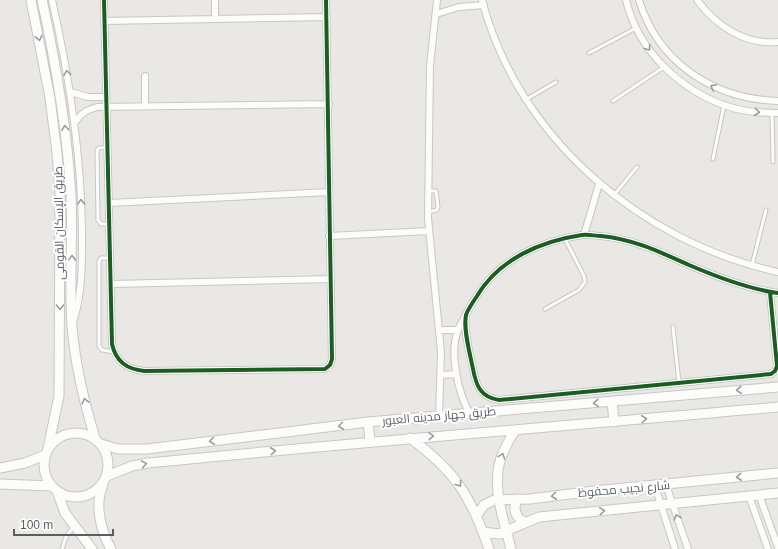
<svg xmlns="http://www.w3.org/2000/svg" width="778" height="549" font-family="Helvetica,Cairo,sans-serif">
<rect width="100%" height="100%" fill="#eae8e4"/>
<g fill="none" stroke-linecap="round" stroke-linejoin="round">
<g stroke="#c7c7c7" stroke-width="5">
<path id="lane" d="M589 53 636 28
M527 99 556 82
M613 101 664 67
M772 113 773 162
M108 147 99 148 97 150 98 220 101 224H109
M713 159 724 105
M614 195 637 167
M428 212 437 210 438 207 436 191H428
M110 258H101L99 261V346L102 350 114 352
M752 265 766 210
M545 309 579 290 585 282 584 276 565 239
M673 327 679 383
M62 549 66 537 74 526"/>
</g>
<g stroke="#c7c7c7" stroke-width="8">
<path id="street" d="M52 0C69 75 81 151 82 229 82 259 83 290 74 319
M104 0 112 344C116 362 127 369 144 371L325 369 330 365 332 359 326 0
M215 0V18
M437 0 430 66 428 218 441 352 439 417
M482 0C518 138 641 242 778 272
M626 0C638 51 682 93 733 108 747 112 763 113 778 113
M639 0C658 63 714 99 778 101
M697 0C716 26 745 45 778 42
M436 14 459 7 484 5
M104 21 327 17
M145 76V106
M70 92 88 97H106
M75 122C81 113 87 110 97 107L329 104
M109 203 329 192
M584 235 599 184
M329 236 429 231
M111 284 330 279
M770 292 777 366 775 371 771 374 499 400C480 397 476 385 473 369 470 354 463 329 466 315 468 309 473 302 477 296 499 259 541 241 582 235 588 234 595 236 601 236 633 239 660 252 689 265 717 277 748 289 778 293
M465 316C463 321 460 325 458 330 449 353 458 393 470 414
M439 330H457
M441 375 456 374
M666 485 688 549
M655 486 675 549
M759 495 778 547
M749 496 768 549"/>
</g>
<g stroke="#c7c7c7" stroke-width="11">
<path id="secondary" d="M31 0 50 98 57 153 60 193 59 396 48 448
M42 0C56 64 67 129 71 195 73 238 69 282 72 326 75 364 84 402 95 438
M612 401 614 422
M368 422 370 441
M44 465a32 32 0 1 1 64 0a32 32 0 1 1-64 0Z
M410 438C455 471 471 496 489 549
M101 444 118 449H147L368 422 778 387
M0 468 25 463 45 455
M107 476 132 466 148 463C358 442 568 426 778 407
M0 484 51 486
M103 485C94 505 101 531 111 549
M57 491 65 513 92 549
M517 499C513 509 515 517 524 522
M477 515 484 505 494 500 530 499 594 491 778 473
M483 532 499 534 539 517 778 493
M511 549C504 521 491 486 501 458 504 448 510 439 515 430"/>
</g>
<use href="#lane" stroke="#fcfcfb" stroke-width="3"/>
<use href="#street" stroke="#fcfcfb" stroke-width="6"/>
<use href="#secondary" stroke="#fcfcfb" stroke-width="9"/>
<g stroke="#fff" stroke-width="6">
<path id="cycleway" d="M104 0 112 344C116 362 127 369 144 371L325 369 330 365 332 359 326 0
M770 292 777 366 775 371 771 374 499 400C480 397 476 385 473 369 470 354 463 329 466 315 468 309 473 302 477 296 499 259 541 241 582 235 588 234 595 236 601 236 633 239 660 252 689 265 717 277 748 289 778 293"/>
</g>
<use href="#cycleway" stroke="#1b5e20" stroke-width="4"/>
</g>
<defs><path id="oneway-chevron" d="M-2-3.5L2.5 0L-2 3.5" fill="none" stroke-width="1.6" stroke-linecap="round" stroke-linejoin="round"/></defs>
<g stroke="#9a9da0">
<use href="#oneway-chevron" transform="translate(39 38) rotate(78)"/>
<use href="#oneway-chevron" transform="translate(648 48) rotate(54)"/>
<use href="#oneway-chevron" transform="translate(67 73) rotate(-99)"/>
<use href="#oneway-chevron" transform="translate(713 87) rotate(-154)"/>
<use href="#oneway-chevron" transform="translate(757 112) rotate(6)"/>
<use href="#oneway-chevron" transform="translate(65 128) rotate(-96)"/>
<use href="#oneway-chevron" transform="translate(81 202) rotate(-92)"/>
<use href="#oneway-chevron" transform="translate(72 258) rotate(-90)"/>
<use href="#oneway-chevron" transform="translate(60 307) rotate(90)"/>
<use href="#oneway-chevron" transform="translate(739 390) rotate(175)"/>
<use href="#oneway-chevron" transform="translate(85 401) rotate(-104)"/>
<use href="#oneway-chevron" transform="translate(596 403) rotate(175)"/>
<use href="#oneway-chevron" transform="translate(644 419) rotate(-5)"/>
<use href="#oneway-chevron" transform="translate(341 426) rotate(173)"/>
<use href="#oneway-chevron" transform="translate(431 436) rotate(-4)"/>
<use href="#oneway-chevron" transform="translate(212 441) rotate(173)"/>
<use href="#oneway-chevron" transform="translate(273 451) rotate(-6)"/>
<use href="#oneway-chevron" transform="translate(502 456) rotate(-69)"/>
<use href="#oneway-chevron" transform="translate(144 464) rotate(-10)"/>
<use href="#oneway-chevron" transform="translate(739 477) rotate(174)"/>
<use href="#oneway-chevron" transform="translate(459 484) rotate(53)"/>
<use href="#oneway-chevron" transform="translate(554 496) rotate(173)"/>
<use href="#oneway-chevron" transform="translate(602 511) rotate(-5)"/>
<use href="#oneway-chevron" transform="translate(677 517) rotate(-109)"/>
</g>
<g text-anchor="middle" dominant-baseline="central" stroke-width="4" stroke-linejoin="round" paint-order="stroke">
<g font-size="12" fill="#595e63" stroke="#fff">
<text transform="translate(59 223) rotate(-91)">طريق الإسكان القومى</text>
<text transform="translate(439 416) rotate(-5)">طريق جهاز مدينه العبور</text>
<text transform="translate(624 489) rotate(-5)">شارع نجيب محفوظ</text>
</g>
</g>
<path d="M14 529v6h99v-6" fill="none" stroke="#595e63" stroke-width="2"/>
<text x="20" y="529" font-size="12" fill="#595e63" stroke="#ffffff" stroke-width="3" paint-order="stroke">100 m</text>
</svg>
